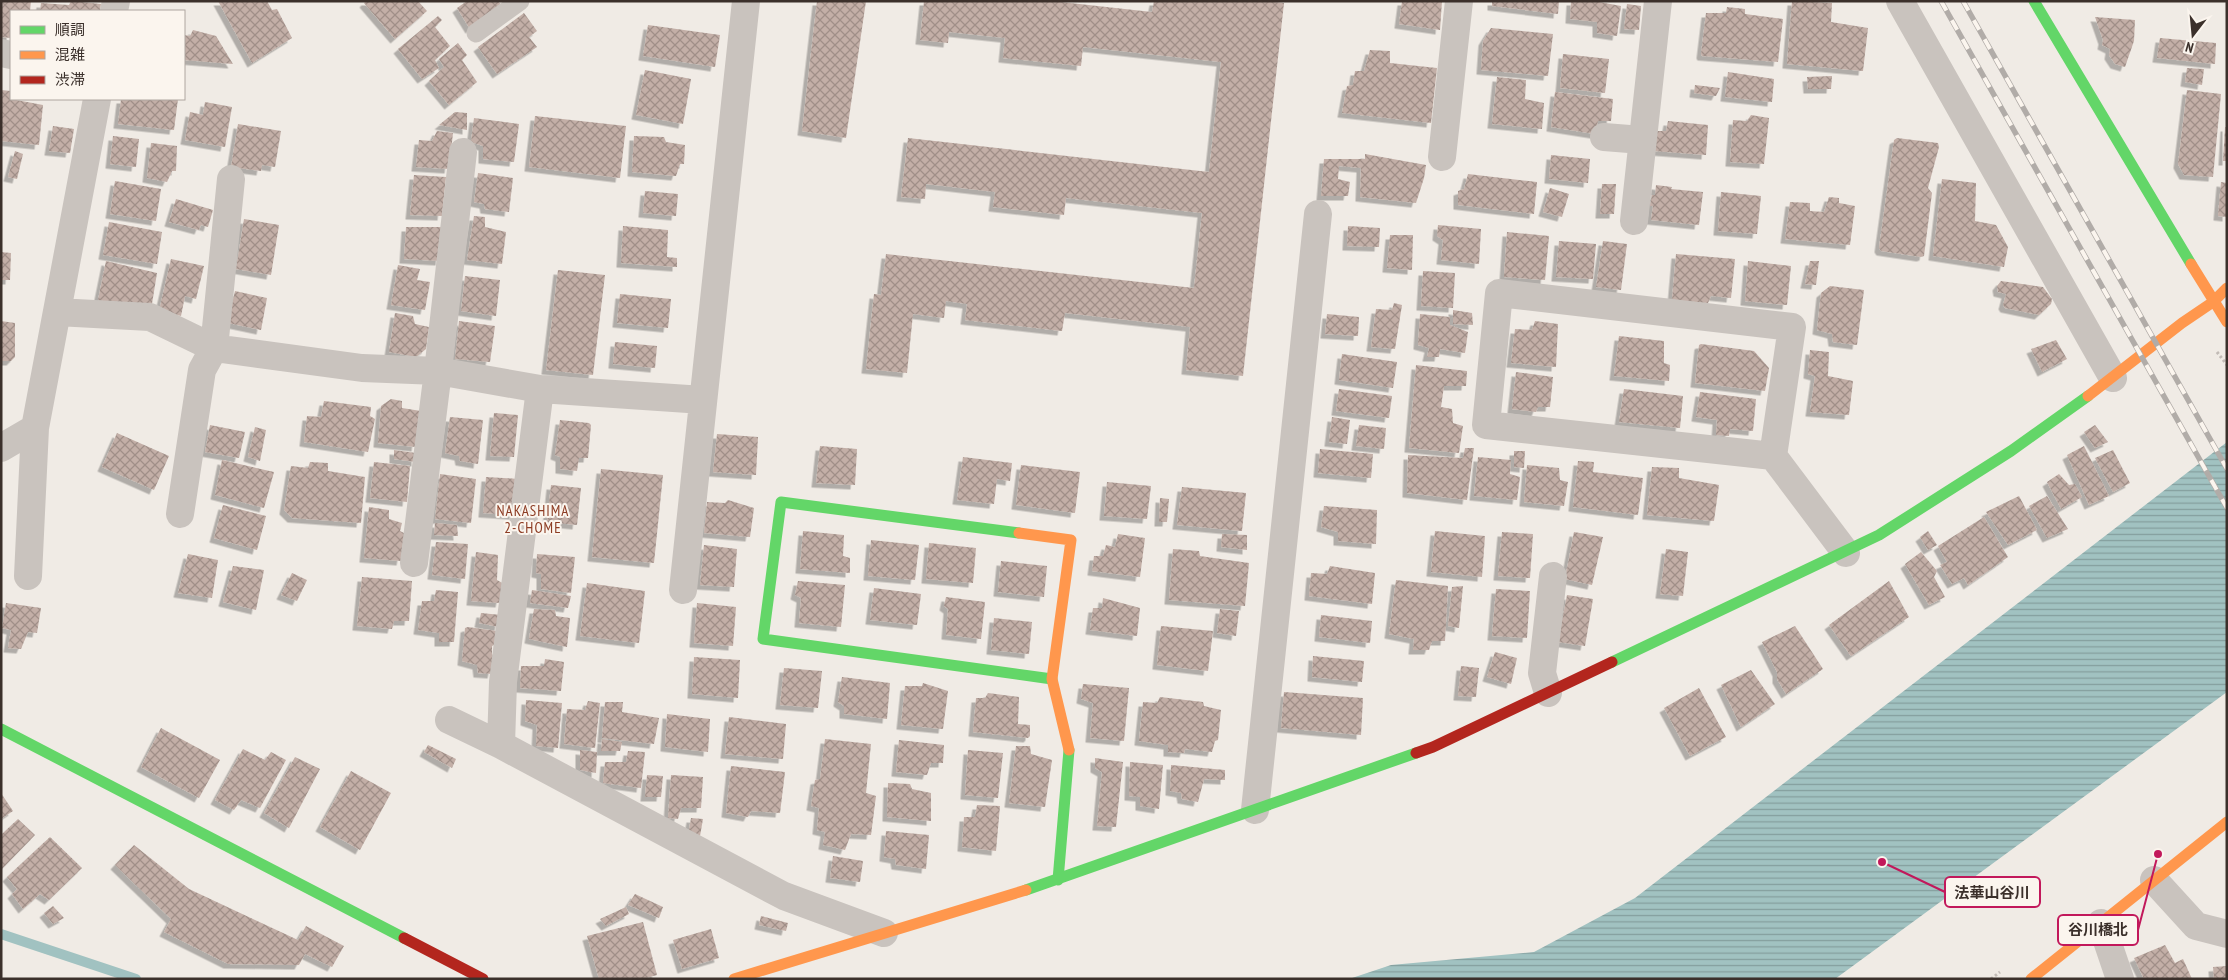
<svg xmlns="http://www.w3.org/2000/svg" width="2228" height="980" font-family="'PT Sans Narrow','Noto Sans JP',sans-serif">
<defs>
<pattern id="water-rules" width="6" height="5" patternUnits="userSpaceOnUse" patternTransform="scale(1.25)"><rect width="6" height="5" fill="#a1c2c1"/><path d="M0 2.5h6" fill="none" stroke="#849e9d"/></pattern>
<pattern id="building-cross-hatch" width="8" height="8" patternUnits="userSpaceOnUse" patternTransform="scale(1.25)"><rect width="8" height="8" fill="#c3afa7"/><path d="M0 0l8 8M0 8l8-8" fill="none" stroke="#a08f88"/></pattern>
<filter id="shadow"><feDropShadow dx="-4.5" dy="4.5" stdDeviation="0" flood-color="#0004"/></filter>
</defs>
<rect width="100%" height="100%" fill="#f0ebe5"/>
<path fill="url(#water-rules)" d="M2227 442V692L1835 979H1349L1391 965 1534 952 1635 898Z"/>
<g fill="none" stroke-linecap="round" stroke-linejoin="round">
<path stroke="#a1c2c1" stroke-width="10" d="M1 934 136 979"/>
</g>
<path fill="url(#building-cross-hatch)" filter="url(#shadow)" d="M1 1H31L30 11H11V38L1 37Z
M71 1 101 4 100 11H40L41 3 69 5Z
M218 1H267L272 10 277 9 292 38 252 63Z
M366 1H418L427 11 395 39 364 3Z
M467 1H498L503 7 470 29 457 8Z
M817 1H866L846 138 802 131Z
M924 1H1052L1152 12 1154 1H1264L1284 3 1243 376 1186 370 1190 327 1065 313 1062 331 965 320 967 304 946 301 944 318 913 314 907 373 866 369 874 294 881 295 886 254 1194 288 1202 213 1066 198 1064 215 993 207 995 192 926 184 925 199 901 197 908 138 1209 172 1221 62 1083 47 1081 66 1003 58 1005 38 949 32 948 43 920 40Z
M1402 1H1442L1440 30 1399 24Z
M1492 1H1559L1558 14 1492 6Z
M1571 1H1594L1621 6 1617 36 1597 33V22L1570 19Z
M1792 1 1832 3 1831 22 1868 28 1863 71 1787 64Z
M1627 4 1641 6 1639 30 1624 29Z
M1727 7 1745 9V14L1783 19 1778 62 1702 56 1701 54 1706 13H1726Z
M524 13 537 31 529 37 537 47 497 74 478 47Z
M438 16 442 20 435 27 450 46 435 60 439 68 422 79 398 49Z
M2095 17 2135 20 2134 41 2125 67 2115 64 2109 55 2110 49 2102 45 2103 40Z
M648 25 720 35 715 67 643 56Z
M1491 28 1553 34 1548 76 1481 70 1483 41Z
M193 30 216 36 233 64 184 60V35L190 36Z
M2160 38 2216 43 2215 64 2157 58Z
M458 43 467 55 462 60 477 82 449 105 429 81 444 67 439 59Z
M1370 50 1390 51V63L1437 68 1431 123 1342 113 1347 86 1353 85 1355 71H1364Z
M1563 54 1609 59 1605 93 1560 88Z
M2187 68 2204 69 2202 85 2185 82Z
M645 70 691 79 683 124 636 115Z
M1728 72 1774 79 1772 102 1725 97Z
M1832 76 1831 89H1808L1807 77Z
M1497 77 1526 80 1525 99 1544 103 1542 129 1492 124Z
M1695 85 1720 88 1716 96 1694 93Z
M1 90 11 91V99L43 105 39 145 1 141Z
M2187 90 2221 94 2213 177 2184 175 2178 164Z
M1555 92 1613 99 1611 121H1598L1595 134 1551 127Z
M121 99H178L174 130 118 124Z
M205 102 232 107 225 147 185 140 190 112 203 115Z
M455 112 467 113V130L439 125Z
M1751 115 1769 118 1764 164 1730 162 1733 120 1747 121Z
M535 116 626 126 620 178 529 167Z
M474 118 519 124 514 162 483 159V146L471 142Z
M1668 121 1708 125 1706 155 1654 151 1655 131H1666Z
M238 124 281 131 275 167 262 165 261 171 231 167Z
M53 126 74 129 70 153 49 151Z
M2225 127H2227V161H2223Z
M437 131 453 133 449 169 416 167 419 140 432 141Z
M113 136 139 139 136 167 110 164Z
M634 136 664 137 666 142 685 145 684 164H680L676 176 632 172Z
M1897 138 1938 143 1939 147 1928 188 1932 193 1924 256 1921 257 1881 251 1879 248 1894 140Z
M151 143 177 146 176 171H172L167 182 147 178Z
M15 151 23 154 17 179 8 177Z
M1365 154 1426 165 1424 178 1416 203 1360 197 1361 168 1339 166 1338 179 1350 182 1348 196H1321L1324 159H1365Z
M1551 155 1590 159 1588 183 1549 179Z
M478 173 513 178 509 212 485 209 484 204 474 202Z
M1468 174 1537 182 1534 214 1458 205V191L1464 189Z
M414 175 446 177 442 216 410 215Z
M1942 179 1976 183 1975 221 1996 225 2008 247 2004 267 1933 256Z
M115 181 161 189 156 221 110 214Z
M2221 182 2227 183V217L2218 216Z
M1602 184H1616L1614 214H1600Z
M1656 185 1672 187 1671 189 1703 192 1699 225 1651 220 1653 206H1650L1652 195H1655Z
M1550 188 1569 194 1562 217 1543 212Z
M645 191 678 194 676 216 643 213Z
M1721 192 1761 196 1757 234 1718 231Z
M1829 197 1839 198V203L1855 206 1850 245 1785 239 1790 202 1810 203V211L1824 212Z
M176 199 213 210 208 227 201 225 199 230 169 222Z
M474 216 485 217V227L506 232 502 264 467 260Z
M244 219 279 225 271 275 236 269Z
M109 222 162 232 157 264 103 255Z
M1438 225 1481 229 1479 264 1441 260 1443 240 1437 236Z
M623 226 668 230 667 257 677 258V267L621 263Z
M1348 226 1380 228 1379 247 1347 246Z
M406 227H444L440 261 404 259Z
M1507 232 1549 236 1545 280 1504 277Z
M1390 235H1413L1412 270 1387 268Z
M1559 241 1596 244 1593 279 1556 277Z
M1603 241 1627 244 1621 290 1596 287Z
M1 252 11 253 10 280H1Z
M1676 254 1735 259 1731 298 1711 296 1708 303 1672 300Z
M171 259 204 266 196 299 185 296 181 316 159 311Z
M106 261 157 273 151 310 98 300Z
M1748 261 1791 266 1787 305 1745 301Z
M1810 261H1819L1816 285 1805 284Z
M398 265 420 269 417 280 430 282 425 310 391 305Z
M558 270 605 275 593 375 546 370Z
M1423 271 1455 273 1453 308 1421 306Z
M465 276 500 280 496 316 461 311Z
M2001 281 2043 287 2052 299 2051 304 2039 315 2005 308 2003 305 2006 294 1998 292 1997 286Z
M1830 286 1864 290 1857 345 1833 342 1832 334 1817 330 1821 293Z
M235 291 267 298 261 330 228 323Z
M620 294 671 299 668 328 617 323Z
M1394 303 1402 305 1395 349 1371 347 1376 309 1392 310Z
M1453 310 1472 313 1473 325 1453 324Z
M395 313 413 316 415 324 429 327 426 349 416 357 389 352Z
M1327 314 1359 317 1358 336 1325 334Z
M1420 314 1450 317V325L1468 332 1465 353 1440 349 1439 357H1427L1429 348 1418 345Z
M1 321 15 323V357L11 361H1Z
M459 321 495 326 490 362 455 359Z
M1535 321 1558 324 1556 367 1511 363 1515 329 1532 330Z
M1619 336 1664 341V363L1670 365 1669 381 1614 376Z
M2056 340 2067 359 2042 372 2031 349Z
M615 342 657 346 655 368 613 364Z
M1701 344 1754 351 1769 368 1765 391 1695 383 1699 345Z
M1810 350 1829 352 1828 376 1853 381 1849 415 1810 412 1815 376 1808 374Z
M1342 354 1397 362 1393 388 1339 380Z
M1416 365 1467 371 1466 386H1444L1441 407 1452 409 1453 423 1463 426 1459 453 1409 448Z
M1516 372 1553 377 1550 407H1538L1536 412 1512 409Z
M1339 389 1392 396 1389 418 1336 411Z
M1624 389 1683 396 1680 428 1619 422Z
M1700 392 1756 399 1753 431 1730 429 1729 436 1716 435 1717 420 1696 417Z
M391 399 402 401V408L421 411 416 447 378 443 381 406Z
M324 401 371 407 370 416 375 419 368 452 304 442 307 416 321 417Z
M494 413 518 415 514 457 490 456Z
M450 417 483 420 478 464 460 461 459 456 445 453Z
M1332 417 1350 420 1347 444 1329 442Z
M560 420 589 423 591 425 588 458H579L577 471 560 469V457L555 455Z
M210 425 245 432 239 458 205 452Z
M1359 425 1386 428 1384 449 1356 446Z
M2095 425 2108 442 2095 448 2084 432Z
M255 427 266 430 260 461 248 457Z
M117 433 169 456 154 490 102 467Z
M717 434 758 437 756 475 713 472Z
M820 446 857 449 855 485 816 483Z
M2084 446 2109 496 2089 505 2067 455Z
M1465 448H1474L1467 500 1407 493 1408 455 1463 458Z
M1320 449 1373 454 1371 478 1318 473Z
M394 450 416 453V462L394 459Z
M2113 450 2130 483 2113 492 2095 458Z
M1514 451H1525L1524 468 1514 467Z
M963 457 1012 463 1010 481 997 479 994 504 957 500Z
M1478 457 1511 460 1510 474 1520 477 1517 500 1474 496Z
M222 460 274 472 264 508 215 495Z
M1578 461 1594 462 1593 472 1643 478 1638 515 1573 507Z
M310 462 328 463V471L365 477 361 523 292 518 284 510 291 466 308 468Z
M374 462 410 466 407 502 370 498Z
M1021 465 1080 472 1075 513 1016 505Z
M1527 465 1559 468 1560 480 1568 482 1564 506 1524 502Z
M1652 467 1679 468V478L1719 485 1714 521 1647 515Z
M601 469 663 475 654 563 592 557Z
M440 474 476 479 471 523 435 519Z
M2059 474 2069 485 2075 484 2082 497 2061 509 2047 482Z
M486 477 519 479 514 515 483 513Z
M1107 482 1151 486 1147 519 1104 516Z
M551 485 581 488 577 525 547 522Z
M1182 487 1246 493 1242 531 1177 525Z
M2019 496 2037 530 2008 545 1986 512Z
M2047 496 2068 529 2047 538 2029 506Z
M1160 498 1169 499 1167 522H1159Z
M728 500 754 508 750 537 704 533 707 502 725 503Z
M223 505 266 516 257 550 214 538Z
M1324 506 1377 510 1376 544 1338 541V532L1321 527Z
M369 507 389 510V519L402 523 400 531 406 534 401 561 364 558Z
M1984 517 2008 557 1968 585 1964 578 1952 584 1940 565 1947 562 1938 546Z
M435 523 457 525 458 536 434 535Z
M803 531 844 535 843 556 850 558V573L800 569Z
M1435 531 1485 536 1482 577 1431 572Z
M1928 531 1937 545 1928 550 1920 537Z
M1502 532 1533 534 1530 578 1498 576Z
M1574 532 1603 537 1592 585 1565 579Z
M1118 534 1145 538 1140 577 1092 571 1094 556H1103L1106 545 1115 547Z
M1222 534 1247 535V550L1221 547Z
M871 540 919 545 915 580 868 576Z
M436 542 468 544 465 579 432 575Z
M929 543 976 548 973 583 926 579Z
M704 545 737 549 734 587 700 585Z
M1173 549 1199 551 1200 556 1249 563 1245 606 1169 600Z
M1666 549 1688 552 1683 596 1660 594Z
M476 552 498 555 497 580 504 584 500 603 471 601Z
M1921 552 1937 571 1934 577 1945 597 1929 605 1905 564Z
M188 554 218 560 212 598 178 593Z
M537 554 575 557 571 593 541 589V574L536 573Z
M1001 561 1047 566 1044 597 998 592Z
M233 566 264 570 256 610 223 602Z
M1330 566 1375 573 1372 604 1309 596 1311 573 1327 574Z
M292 573 307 580 297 601 281 595Z
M362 577 412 581 409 621H394L392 629 357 626Z
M1396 580 1448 586 1445 641H1432L1429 650H1413L1414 639 1389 634Z
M798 581 845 585 841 627 799 623 801 598 795 595Z
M1889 581 1909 617 1851 656 1829 625Z
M587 583 645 591 639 643 580 636Z
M1463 586 1459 628 1448 626 1452 587Z
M874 588 921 594 917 625 870 620Z
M1496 589 1530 591 1527 638 1492 636Z
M436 590 458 592 454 642H439V633L418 630 422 601H434Z
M532 590 571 596 568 608 530 603Z
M1567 595 1593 599 1585 646 1558 642Z
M946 597 985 602 981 639 946 635 948 609 944 606Z
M1103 598 1140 608 1137 636 1090 630 1093 608H1102Z
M6 603 41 608 37 633 28 632 21 649 8 648 11 630 2 628Z
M697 603 736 607 733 646 694 643Z
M534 609 555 610 556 616 570 618 567 647 529 639Z
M1220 609 1239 611 1236 636 1217 633Z
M481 613 501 615 499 627 479 623Z
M1321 615 1372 621 1370 643 1319 637Z
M994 618 1032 622 1029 654 991 650Z
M1161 626 1213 631 1208 671 1157 665Z
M1795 626 1823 669 1786 694 1777 679V672L1762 642Z
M468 627 497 631 496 644 492 646V654L495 658 492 674 478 673 477 665 462 661 465 628Z
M1495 652 1517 658 1511 684 1487 677Z
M1313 656 1364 661 1362 682 1312 677Z
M694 657 740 660 738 698 692 694Z
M545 659 564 662 561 691 520 688 521 666H544Z
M1461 666 1479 668 1476 697 1458 696Z
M784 668 822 671 818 708 780 705Z
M1751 670 1775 704 1741 727 1721 685Z
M842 677 890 683 887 719 844 714V706L838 702Z
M923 683 948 691 943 729 901 725 905 686H922Z
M1083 684 1129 688 1124 741 1090 738 1093 703 1081 699Z
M1699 688 1726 737 1690 756 1664 708Z
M1284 692 1363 698 1361 735 1281 728Z
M988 693 1019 697 1018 724 1030 725V736L1028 738 973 732 976 698H985Z
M1160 697 1203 702 1204 706 1221 710 1218 740 1215 741 1212 752 1185 749 1184 753 1168 752V745L1139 741 1143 702 1157 703Z
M526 700 562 703 558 748 536 746 537 725 525 721Z
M588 701 600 703 595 748 564 744 567 709 585 710Z
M605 702H623L622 712 659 718 654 744 602 738Z
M667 714 710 719 708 752 665 747Z
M729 717 786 724 783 759 725 754Z
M161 728 220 760 199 798 141 767Z
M602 739 622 742 620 751H601Z
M825 739 871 744 866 793 876 796 871 835 851 834 845 850 823 845 825 832 817 830 819 808 811 806 815 780 820 779Z
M899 740 944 745 943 763H931L927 775 896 772Z
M428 745 456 759 452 768 424 752Z
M1016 746H1030L1031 754 1052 760 1045 807 1009 803Z
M243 749 265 760 271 752 286 760 260 808 241 800 234 810 215 800Z
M580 750 597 752 596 773 580 770Z
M968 750 1003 753 998 798 965 795Z
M628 751 645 752 641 788 603 783 605 762H626Z
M295 757 320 769 289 828 264 813Z
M1095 758 1123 762 1116 827 1097 826 1102 772 1095 768Z
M1130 762 1163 765 1159 809 1140 806V797L1129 796Z
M1171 765 1225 770V780L1204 779 1198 802 1182 799 1181 793 1170 791Z
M731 766 785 772 780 813 751 811 748 817 726 813Z
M351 771 391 793 360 850 320 827Z
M647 775 663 776 661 797H645Z
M671 775 703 777 701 808H681L678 819 668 818Z
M888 783 910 784 912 789 931 793V821L887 817Z
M1 793 13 811 1 819Z
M977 805 1000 806 996 851 962 847 964 817H975Z
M691 818 703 819 700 836 689 830Z
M18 819 35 835 1 870V835Z
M886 831 929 835 926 869 896 865 895 859 884 857Z
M50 837 82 868 49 900 40 894 23 909 12 894 17 889 7 877Z
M134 845 189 889 298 940 306 926 344 946 332 967 305 954 299 965 228 964 164 932 171 919 115 865Z
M833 856 863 861 860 882 830 878Z
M635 894 663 907 659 918 628 905Z
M53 906 64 918 53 924 44 913Z
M626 907 629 914 606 926 600 919Z
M761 916 788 923 786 931 759 925Z
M643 922 657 975 642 979H599L587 936Z
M711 929 719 958 682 969 673 940Z
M2165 945 2175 963 2183 959 2192 979H2144L2134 958Z
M2227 966V979H2214L2213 967Z"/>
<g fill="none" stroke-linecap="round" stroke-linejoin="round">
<path stroke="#c2bbb6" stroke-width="3" stroke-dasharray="2.5 2.5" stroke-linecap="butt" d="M2217 352 2227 365
M1991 979 2000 972"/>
<path stroke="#c9c3be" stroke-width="19" d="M476 33 520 1"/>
<path stroke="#c9c3be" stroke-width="28" d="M1900 1 2113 378
M114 11 116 1
M1 53 11 55
M1604 137 1642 140
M1442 157 1459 1
M231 179 214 348 362 368 438 371 463 152
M1634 221 1658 1
M57 312 150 317 214 348 202 370 180 514
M1 448 35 428 97 99
M1773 456 1486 425 1499 293 1792 327 1773 456 1846 553
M414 563 438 371 540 389
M28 576 35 428
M683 590 746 1
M1548 693 1542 673 1553 576
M449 720 501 745 784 896 884 933
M501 745 503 682 540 389 703 400
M1255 810 1318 214
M2154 880 2196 926 2227 934
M2101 923 2120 979"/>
<path stroke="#63d668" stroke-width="11" d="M2034 1 2191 264
M1019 533 781 502 763 639 1052 679
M1612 662 1879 535 2011 451 2088 396
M1 729 404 938
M1058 880 1069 750
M1026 890 1416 753"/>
<path stroke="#ff974d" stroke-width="11" d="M2191 264 2227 322
M2088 396 2182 323 2213 302 2227 288
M1019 533 1071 540 1052 679 1069 750
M734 979 1026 890
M2031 979 2227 822"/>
<path stroke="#b3261e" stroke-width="11" d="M1416 753 1433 747 1612 662
M404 938 483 979"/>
<g stroke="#b1aca8" stroke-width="5.5">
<path id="rail" d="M1941 1 2227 508
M1963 1 2227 469"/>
</g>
<use href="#rail" stroke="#fbf5ee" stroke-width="4" stroke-dasharray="11" stroke-linecap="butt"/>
</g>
<g text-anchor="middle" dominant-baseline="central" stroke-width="4" stroke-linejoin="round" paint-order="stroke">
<g font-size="15" letter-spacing="1" fill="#8c3b22" stroke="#fbf5ee">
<text x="533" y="510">NAKASHIMA<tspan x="533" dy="17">2-CHOME</tspan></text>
</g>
</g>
<path fill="none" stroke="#c2185b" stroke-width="2" d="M1882 862L1945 892M2158 854L2138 930"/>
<g fill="#c2185b" stroke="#fbf5ee" stroke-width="2">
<circle cx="1882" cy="862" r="5"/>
<circle cx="2158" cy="854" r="5"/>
</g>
<g fill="#fbf5ee" stroke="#c2185b" stroke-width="2">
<rect x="1945" y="877" width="95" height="30" rx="5"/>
<rect x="2058" y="915" width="80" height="30" rx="5"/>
</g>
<g font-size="15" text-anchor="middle" font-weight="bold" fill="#3b302b">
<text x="1992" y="898">法華山谷川</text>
<text x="2098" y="935">谷川橋北</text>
</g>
<rect width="2228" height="980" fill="none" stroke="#3b302b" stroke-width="5"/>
<rect x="10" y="10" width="175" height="90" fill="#fbf5ee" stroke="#aea6a0"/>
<rect x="20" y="26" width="25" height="8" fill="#63d668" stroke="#aea6a0"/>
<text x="55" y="35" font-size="15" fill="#3b302b">順調</text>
<rect x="20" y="51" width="25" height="8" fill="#ff974d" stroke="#aea6a0"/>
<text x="55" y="60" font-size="15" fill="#3b302b">混雑</text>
<rect x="20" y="76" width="25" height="8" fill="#b3261e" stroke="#aea6a0"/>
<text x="55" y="85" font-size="15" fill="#3b302b">渋滞</text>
<g transform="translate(2193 35) rotate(196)" stroke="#fbf5ee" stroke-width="4" paint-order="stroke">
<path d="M0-4L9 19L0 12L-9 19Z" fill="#3b302b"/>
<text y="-8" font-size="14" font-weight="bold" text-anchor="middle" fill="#3b302b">N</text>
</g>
</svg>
